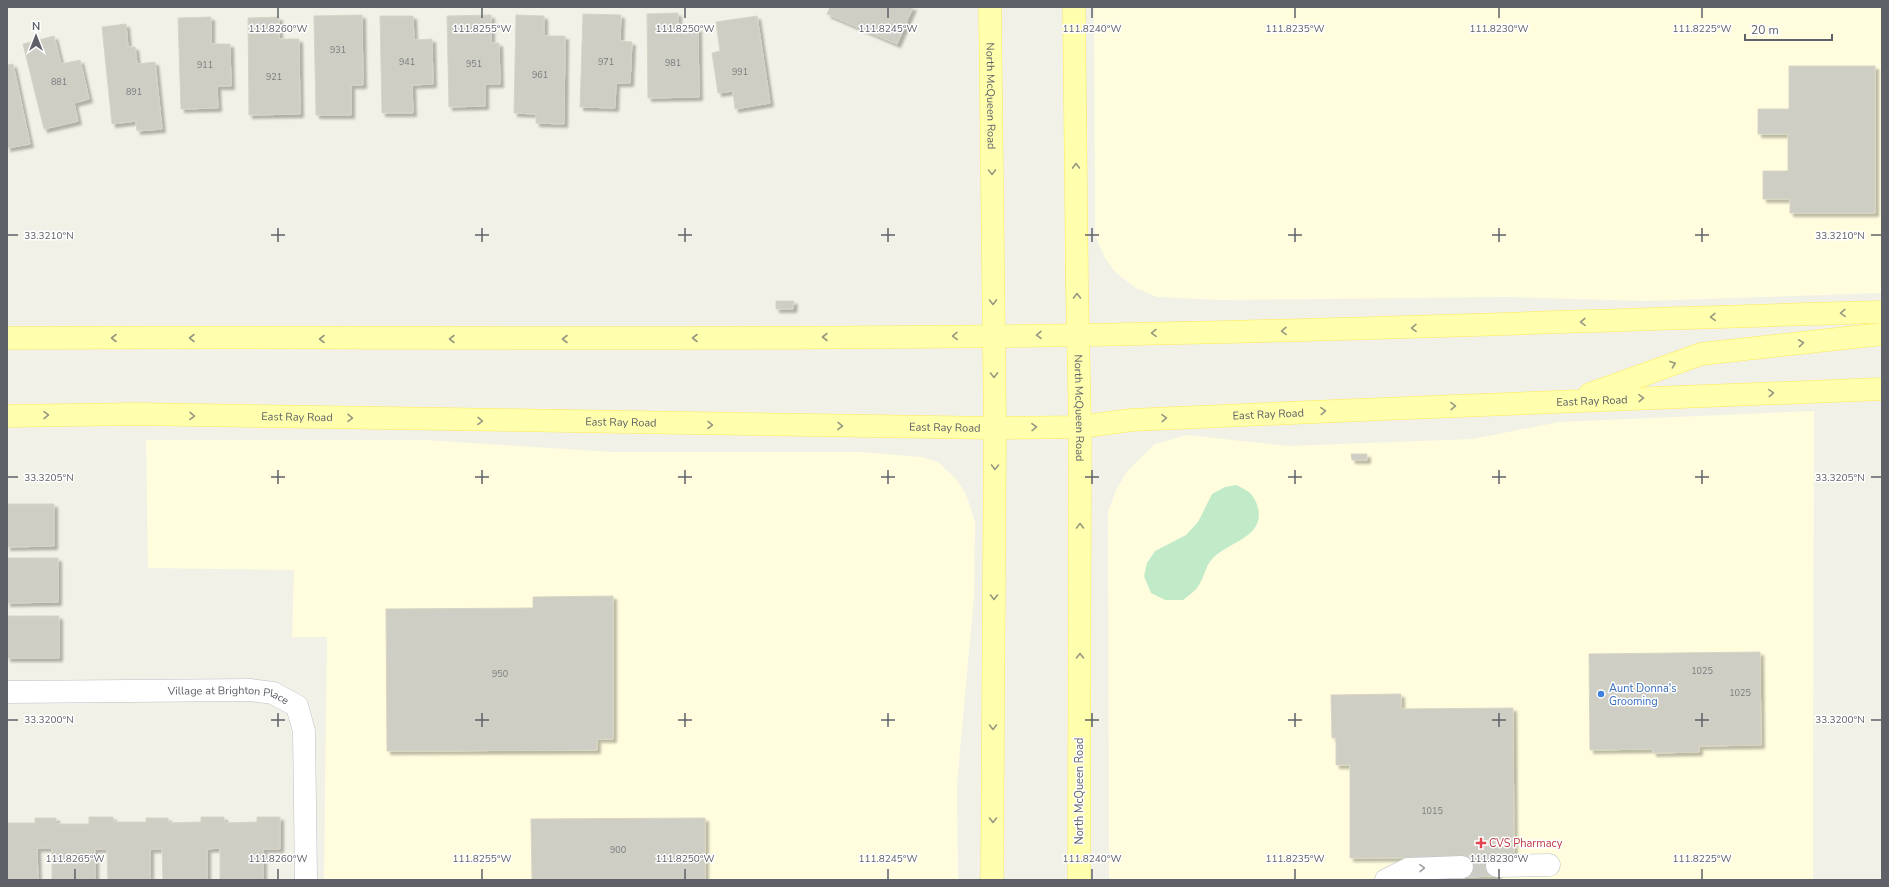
<svg xmlns="http://www.w3.org/2000/svg" width="1889" height="887" font-family="'Nunito Sans',sans-serif">
<defs>
<filter id="shadow"><feDropShadow dx="3.5" dy="3.5" stdDeviation="1" flood-color="#0004"/></filter>
</defs>
<rect width="100%" height="100%" fill="#f1f1e7"/>
<path fill="#fffdde" d="M1094 7H1882V293L1645 301 1507 297 1222 300 1157 297 1136 288 1116 273 1105 258 1095 235Z
M1814 411 1813 880H1109L1108 512 1116 490 1128 470 1155 444 1187 435 1288 446 1473 439 1559 422Z
M146 440H425L612 452H861L921 457 938 462 956 479 966 494 975 523 974 596 957 784 958 880H324L327 637H292L294 570 148 568Z"/>
<path fill="#c1ebc8" d="M1236 485C1248 490 1255 495 1258 508 1265 537 1228 542 1213 558 1205 566 1204 579 1197 588 1194 592 1188 596 1183 600H1165L1151 593 1144 576 1147 563 1155 551 1186 535 1198 522 1212 494 1225 487Z"/>
<path fill="#cfcec5" stroke="#d7d4c4" filter="url(#shadow)" d="M830 7H913L897 44 827 14Z
M678 13V29L698 28 699 97 648 98 647 14Z
M583 14 621 15 620 41 632 42 630 83H616L615 108 580 107Z
M362 15 363 85H351V115H316L314 16Z
M491 15V43H499L500 84H485V106L449 107 447 16Z
M516 15 544 16V36H565L564 124 536 123V114L514 113Z
M380 16H413L414 40 432 39 433 84 412 85 413 113H382Z
M757 16 770 103 735 109 733 91 718 93 712 53 720 51 716 22Z
M211 17V44H230L231 86H217L218 108 181 109 178 18Z
M279 17V39H299L300 114 249 115 248 18Z
M126 24 128 47H135L137 64 155 62 162 129 137 131 136 121 112 124 102 27Z
M54 36 61 64 80 60 89 99 74 103 78 121 44 129 23 44Z
M13 64 30 144 7 148V65Z
M1789 66H1875V213H1790V199H1763V171H1788V134H1758V109H1789Z
M776 301H794L793 309H776Z
M1351 454H1367V460H1352Z
M7 504H54V546L7 547Z
M7 558H58V602L7 603Z
M613 596V739H597V750L387 751 386 609 533 608V597Z
M7 616H59V658H7Z
M1760 652 1761 745 1699 746V752L1653 753V749L1590 750 1589 654Z
M1401 694V709L1513 708 1514 857 1350 858V765H1336V738H1332L1331 695Z
M89 817H113V822H146V818H168V823L201 822V817H224V823L257 822V817H280V849H263V880H220V848L207 849V880H163L162 849H150V880H108L107 849H95V880H52V848H37L38 880H7V823H35V818H56V824H89Z
M705 818V880H532L531 819Z
M1461 857H1497V876L1461 877Z"/>
<g fill="none" stroke-linecap="round" stroke-linejoin="round">
<path stroke="#cccdc7" stroke-width="22" stroke-dasharray="22 11" stroke-linecap="butt" d="M1462 867 1497 866"/>
<g stroke="#bebfc6" stroke-width="23">
<g id="minor">
<path id="s1" d="M7 692 250 690 273 693 297 706 304 731 306 880"/>
<path d="M1497 866 1549 865"/>
<path d="M1386 880 1408 869 1462 867"/>
</g>
</g>
<g stroke="#feeb53" stroke-width="23">
<g id="major">
<path id="s2" d="M990 7 995 428 992 880"/>
<path id="s3" d="M1074 7 1077 286 1080 427 1079 880"/>
<path d="M7 338C365 336 723 341 1081 335 1348 331 1615 319 1882 312"/>
<path d="M1590 394 1701 354 1882 334"/>
<path id="s4" d="M7 416 135 414 995 428 1080 427 1131 420 1358 410 1882 389"/>
</g>
</g>
<use href="#minor" stroke="#fff" stroke-width="22"/>
<use href="#major" stroke="#ffffae" stroke-width="22"/>
</g>
<defs><path id="oneway-chevron" d="M-2-3.5L2.5 0L-2 3.5" fill="none" stroke-width="1.6" stroke-linecap="round" stroke-linejoin="round"/></defs>
<g stroke="#969880">
<use href="#oneway-chevron" transform="translate(1076 166) rotate(-91)"/>
<use href="#oneway-chevron" transform="translate(992 172) rotate(89)"/>
<use href="#oneway-chevron" transform="translate(1077 296) rotate(-91)"/>
<use href="#oneway-chevron" transform="translate(993 302) rotate(89)"/>
<use href="#oneway-chevron" transform="translate(1843 313) rotate(178)"/>
<use href="#oneway-chevron" transform="translate(1713 317) rotate(178)"/>
<use href="#oneway-chevron" transform="translate(1583 322) rotate(178)"/>
<use href="#oneway-chevron" transform="translate(1414 328) rotate(179)"/>
<use href="#oneway-chevron" transform="translate(1284 331) rotate(179)"/>
<use href="#oneway-chevron" transform="translate(1154 333) rotate(179)"/>
<use href="#oneway-chevron" transform="translate(1039 335) rotate(179)"/>
<use href="#oneway-chevron" transform="translate(955 336) rotate(179)"/>
<use href="#oneway-chevron" transform="translate(825 337) rotate(180)"/>
<use href="#oneway-chevron" transform="translate(114 338) rotate(180)"/>
<use href="#oneway-chevron" transform="translate(192 338) rotate(-180)"/>
<use href="#oneway-chevron" transform="translate(695 338) rotate(180)"/>
<use href="#oneway-chevron" transform="translate(322 339) rotate(-180)"/>
<use href="#oneway-chevron" transform="translate(452 339) rotate(-180)"/>
<use href="#oneway-chevron" transform="translate(565 339) rotate(180)"/>
<use href="#oneway-chevron" transform="translate(1801 343) rotate(-6)"/>
<use href="#oneway-chevron" transform="translate(1673 364) rotate(-20)"/>
<use href="#oneway-chevron" transform="translate(994 375) rotate(89)"/>
<use href="#oneway-chevron" transform="translate(1771 393) rotate(-3)"/>
<use href="#oneway-chevron" transform="translate(1641 398) rotate(-2)"/>
<use href="#oneway-chevron" transform="translate(1453 406) rotate(-2)"/>
<use href="#oneway-chevron" transform="translate(1323 411) rotate(-3)"/>
<use href="#oneway-chevron" transform="translate(46 415) rotate(-1)"/>
<use href="#oneway-chevron" transform="translate(192 416) rotate(1)"/>
<use href="#oneway-chevron" transform="translate(350 418) rotate(1)"/>
<use href="#oneway-chevron" transform="translate(1164 418) rotate(-3)"/>
<use href="#oneway-chevron" transform="translate(480 421) rotate(1)"/>
<use href="#oneway-chevron" transform="translate(710 425) rotate(1)"/>
<use href="#oneway-chevron" transform="translate(840 426) rotate(1)"/>
<use href="#oneway-chevron" transform="translate(1034 427) rotate(-1)"/>
<use href="#oneway-chevron" transform="translate(995 467) rotate(91)"/>
<use href="#oneway-chevron" transform="translate(1080 526) rotate(-90)"/>
<use href="#oneway-chevron" transform="translate(994 597) rotate(90)"/>
<use href="#oneway-chevron" transform="translate(1080 656) rotate(-90)"/>
<use href="#oneway-chevron" transform="translate(993 727) rotate(90)"/>
<use href="#oneway-chevron" transform="translate(993 820) rotate(90)"/>
</g>
<use stroke="#9ea0a4" href="#oneway-chevron" transform="translate(1422 868) rotate(-2)"/>
<path fill="none" stroke="#5e6168" stroke-width="1.5" d="M278 8V18M482 8V18M685 8V18M888 8V18M1092 8V18M1295 8V18M1499 8V18M1702 8V18M278 228V242M482 228V242M685 228V242M888 228V242M1092 228V242M1295 228V242M1499 228V242M1702 228V242M8 235H18M271 235H285M475 235H489M678 235H692M881 235H895M1085 235H1099M1288 235H1302M1492 235H1506M1695 235H1709M1871 235H1881M278 470V484M482 470V484M685 470V484M888 470V484M1092 470V484M1295 470V484M1499 470V484M1702 470V484M8 477H18M271 477H285M475 477H489M678 477H692M881 477H895M1085 477H1099M1288 477H1302M1492 477H1506M1695 477H1709M1871 477H1881M278 713V727M482 713V727M685 713V727M888 713V727M1092 713V727M1295 713V727M1499 713V727M1702 713V727M8 720H18M271 720H285M475 720H489M678 720H692M881 720H895M1085 720H1099M1288 720H1302M1492 720H1506M1695 720H1709M1871 720H1881M75 869V879M278 869V879M482 869V879M685 869V879M888 869V879M1092 869V879M1295 869V879M1499 869V879M1702 869V879"/>
<circle fill="#3f7fe0" stroke="#fff" stroke-width="1.5" cx="1601" cy="694" r="4"/>
<path fill="#e0444e" stroke="#fff" stroke-width="1.5" d="M1479 837h4v4h4v4h-4v4h-4v-4h-4v-4h4z"/>
<g text-anchor="middle" dominant-baseline="central" stroke-width="3" stroke-linejoin="round" paint-order="stroke">
<g font-size="9" fill="#7a7c7f">
<text x="338" y="50">931</text>
<text x="407" y="62">941</text>
<text x="606" y="62">971</text>
<text x="673" y="63">981</text>
<text x="474" y="64">951</text>
<text x="205" y="65">911</text>
<text x="740" y="72">991</text>
<text x="540" y="75">961</text>
<text x="274" y="77">921</text>
<text x="59" y="82">881</text>
<text x="134" y="92">891</text>
<text x="1702" y="671">1025</text>
<text x="500" y="674">950</text>
<text x="1740" y="693">1025</text>
<text x="1432" y="811">1015</text>
<text x="618" y="850">900</text>
</g>
<g font-size="11" fill="#5e6168" stroke="#fff">
<text stroke="none"><textPath href="#s2" startOffset="89">North McQueen Road</textPath></text>
<text stroke="none"><textPath href="#s4" startOffset="1586">East Ray Road</textPath></text>
<text stroke="none"><textPath href="#s3" startOffset="401">North McQueen Road</textPath></text>
<text stroke="none"><textPath href="#s4" startOffset="1262">East Ray Road</textPath></text>
<text stroke="none"><textPath href="#s4" startOffset="290">East Ray Road</textPath></text>
<text stroke="none"><textPath href="#s4" startOffset="614">East Ray Road</textPath></text>
<text stroke="none"><textPath href="#s4" startOffset="938">East Ray Road</textPath></text>
<text stroke="none"><textPath href="#s1" startOffset="222">Village at Brighton Place</textPath></text>
<text transform="translate(1079 791) rotate(-90)">North McQueen Road</text>
</g>
<g font-size="11" fill="#366cbe" stroke="#fff" text-anchor="start">
<text x="1609" y="688">Aunt Donna's<tspan x="1609" dy="13">Grooming</tspan></text>
</g>
<g font-size="11" fill="#be3a42" stroke="#fff" text-anchor="start">
<text x="1489" y="843">CVS Pharmacy</text>
</g>
</g>
<g font-size="10" text-anchor="middle" fill="#5e6168" stroke="#fff" stroke-width="3" stroke-linejoin="round" paint-order="stroke">
<text x="278" y="32">111.8260°W</text>
<text x="482" y="32">111.8255°W</text>
<text x="685" y="32">111.8250°W</text>
<text x="888" y="32">111.8245°W</text>
<text x="1092" y="32">111.8240°W</text>
<text x="1295" y="32">111.8235°W</text>
<text x="1499" y="32">111.8230°W</text>
<text x="1702" y="32">111.8225°W</text>
<text x="49" y="239">33.3210°N</text>
<text x="1840" y="239">33.3210°N</text>
<text x="49" y="481">33.3205°N</text>
<text x="1840" y="481">33.3205°N</text>
<text x="49" y="723">33.3200°N</text>
<text x="1840" y="723">33.3200°N</text>
<text x="75" y="862">111.8265°W</text>
<text x="278" y="862">111.8260°W</text>
<text x="482" y="862">111.8255°W</text>
<text x="685" y="862">111.8250°W</text>
<text x="888" y="862">111.8245°W</text>
<text x="1092" y="862">111.8240°W</text>
<text x="1295" y="862">111.8235°W</text>
<text x="1499" y="862">111.8230°W</text>
<text x="1702" y="862">111.8225°W</text>
</g>
<rect width="1889" height="887" fill="none" stroke="#5e6168" stroke-width="16"/>
<g transform="translate(36 36)" stroke="#ffffff" stroke-width="3" paint-order="stroke">
<path d="M0-3L7 15L0 10L-7 15Z" fill="#5e6168"/>
<text y="-6" font-size="11" font-weight="bold" text-anchor="middle" fill="#5e6168">N</text>
</g>
<path d="M1745 34v6h87v-6" fill="none" stroke="#5e6168" stroke-width="2"/>
<text x="1751" y="34" font-size="12" fill="#5e6168" stroke="#ffffff" stroke-width="3" paint-order="stroke">20 m</text>
</svg>
